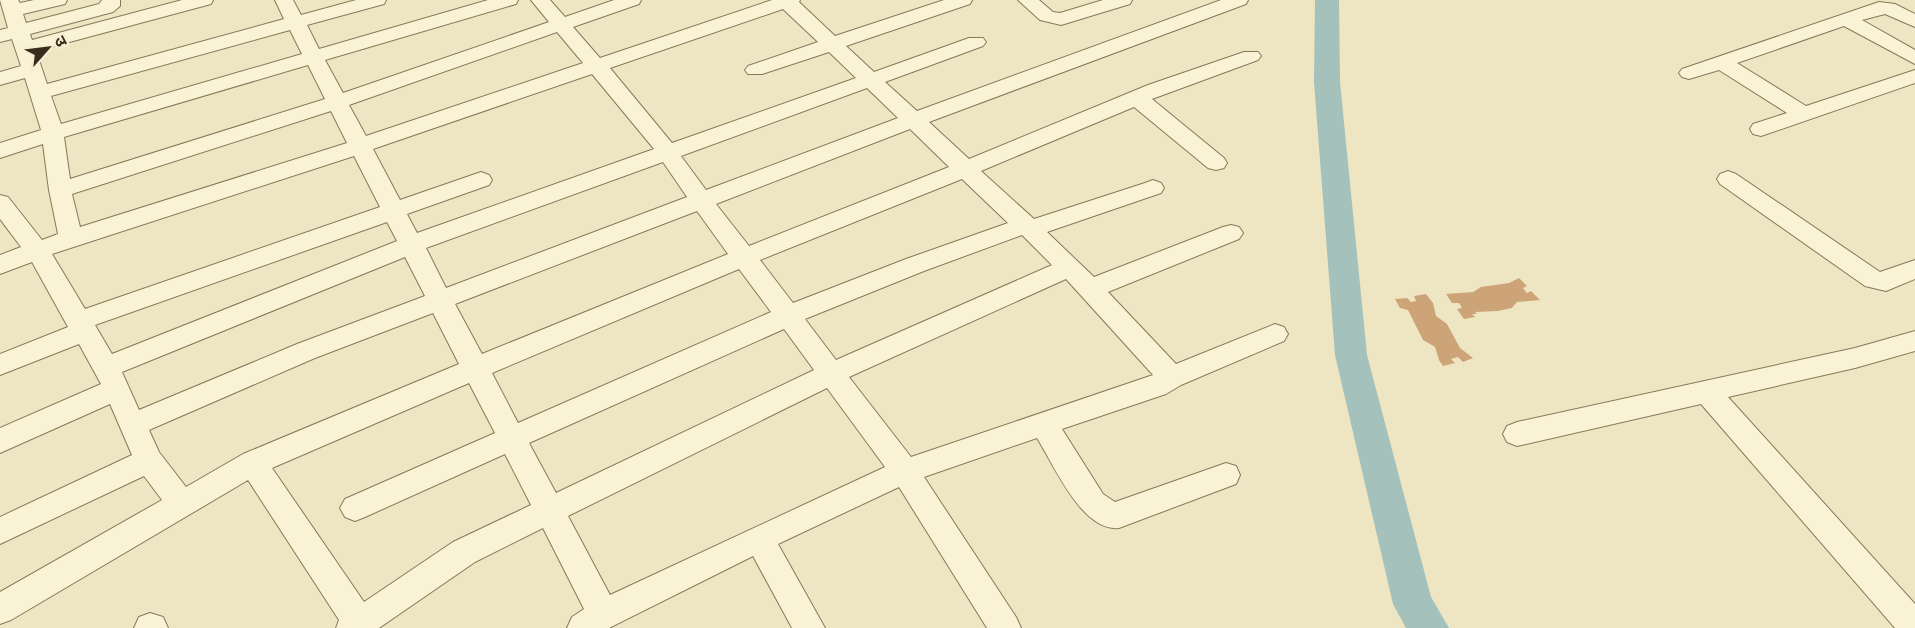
<svg xmlns="http://www.w3.org/2000/svg" width="1915" height="628" font-family="'Noto Serif','Noto Sans Devanagari',serif">
<rect width="100%" height="100%" fill="#eee6c2"/>
<g fill="none" stroke-linecap="round" stroke-linejoin="round">
<path fill="#a4c1bb" fill-rule="evenodd" d="M1315 0H1339L1340 82 1367 355 1431 597 1449 628H1406L1393 604 1335 355 1314 82Z"/>
</g>
<path fill="#cda478" d="M1519 278 1527 286 1523 288 1527 293 1531 291 1540 300 1517 302 1512 308 1498 311 1475 312 1477 314H1472L1475 317 1464 319 1457 309 1462 308 1459 303H1452L1446 294 1473 292 1481 287 1509 283Z
M1426 294 1433 303 1436 316 1447 324 1460 348 1473 358 1463 362 1458 357 1451 359 1455 363 1443 366 1439 360 1435 347 1423 340 1408 310 1400 308 1395 299 1407 298 1411 302 1416 301 1414 296Z"/>
<g fill="none" stroke-linecap="round" stroke-linejoin="round">
<g stroke="#887759" stroke-width="2">
<path id="minor" d="M0 0H18L20 3 34 0H67L65 4 23 14 26 23 99 4 102 0H120V6L113 12 30 34 32 40 182 0H213L211 4 36 51 47 84 284 19 275 0H293L301 15 356 0H386L384 4 307 25 319 49 488 0H518L516 4 325 60 343 93 549 22 531 0H550L565 17 614 0H641L639 4 573 27 600 58 772 0H800L799 2 835 36 944 0H972L970 4 846 46 874 72 969 38H983L986 42 983 46 885 82 917 111 1221 0H1248L1246 4 929 122 969 159 1148 85 1244 52H1258L1261 56 1258 60 1152 99 1224 158 1227 163 1224 168 1216 170 1208 168 1134 107 981 171 1034 219 1145 183 1153 180 1161 183 1164 188 1161 193 1047 232 1094 277 1223 227 1231 225 1239 227 1243 233 1239 239 1108 292 1176 364 1275 324 1284 327 1288 334 1284 341 1181 385 1166 394 1062 429 1103 494 1115 502 1226 463 1236 466 1240 475 1236 484 1119 528C1082 532 1054 465 1037 438L924 477 1016 617 1021 628H987L899 487 778 544 825 628H792L753 556 609 628H567L572 617 584 609 543 528 475 562 379 628H336L339 620 248 480 11 620 0 624V592L162 500 144 476 0 544V517L132 455 110 404 0 453V428L101 384 79 344 0 375V354L68 327 32 262 0 274V255L21 247 0 219V195L8 197 42 240 58 234 49 190 43 144 0 158V143L41 130 25 78 0 85V72L21 66 12 39 0 42V30L8 28ZM783 9 818 42 748 66 745 70 748 74H762L829 52 856 78 672 143 610 68ZM290 30 302 54 61 124 51 96ZM557 32 583 63 366 136 349 105ZM308 65 325 99 70 179 64 137ZM592 74 654 149 417 233 407 214 489 185 492 180 489 175 481 172 400 200 373 149ZM867 88 898 118 706 190 681 156ZM331 111 347 143 80 227 72 194ZM910 129 949 167 749 246 716 204ZM354 156 380 207 85 309 52 254ZM663 162 687 197 446 288 426 248ZM962 179 1008 223 906 259 793 303 760 260ZM697 211 728 254 482 354 455 304ZM387 222 397 241 112 354 95 325ZM1022 235 1052 265 836 360 805 319 924 271ZM405 257 425 296 297 344 139 410 122 372ZM739 269 771 312 518 423 492 373ZM1066 279 1153 375 911 457 849 377ZM433 313 459 364 243 454 186 487 159 452 149 430 315 358ZM784 329 814 370 556 493 529 443ZM469 383 495 433 345 499 340 508 345 517 355 521 365 517 505 454 531 505 453 542 364 602 272 468ZM827 388 885 467 610 595 568 516Z
M1018 0H1039L1053 12 1060 13 1103 0H1132L1130 4 1061 25 1040 20Z
M1879 2 1895 4 1915 14V27L1885 14 1862 20 1915 50V64L1844 26 1737 63 1806 106 1915 70V83L1761 136 1753 134 1750 129 1753 124 1787 113 1719 70 1689 79 1682 77 1679 73 1682 69Z
M1728 171 1736 174 1880 272 1915 260V279L1886 291 1865 286 1720 184 1717 179 1720 174Z
M1915 331V351L1855 368 1728 397 1915 604V628H1895L1701 404 1517 446 1507 442 1503 434 1507 426 1517 422 1855 348Z
M150 613 163 617 168 628H134L139 617Z"/>
</g>
<use href="#minor" fill="#f9f2d5" fill-rule="evenodd"/>
</g>
<g transform="translate(48 48) rotate(62)" stroke="#f6efd2" stroke-width="4.5" paint-order="stroke">
<path d="M0-4.5L10 22L0 15L-10 22Z" fill="#382d1d"/>
<text y="-9" font-size="16" font-weight="bold" text-anchor="middle" fill="#382d1d">उ</text>
</g>
</svg>
